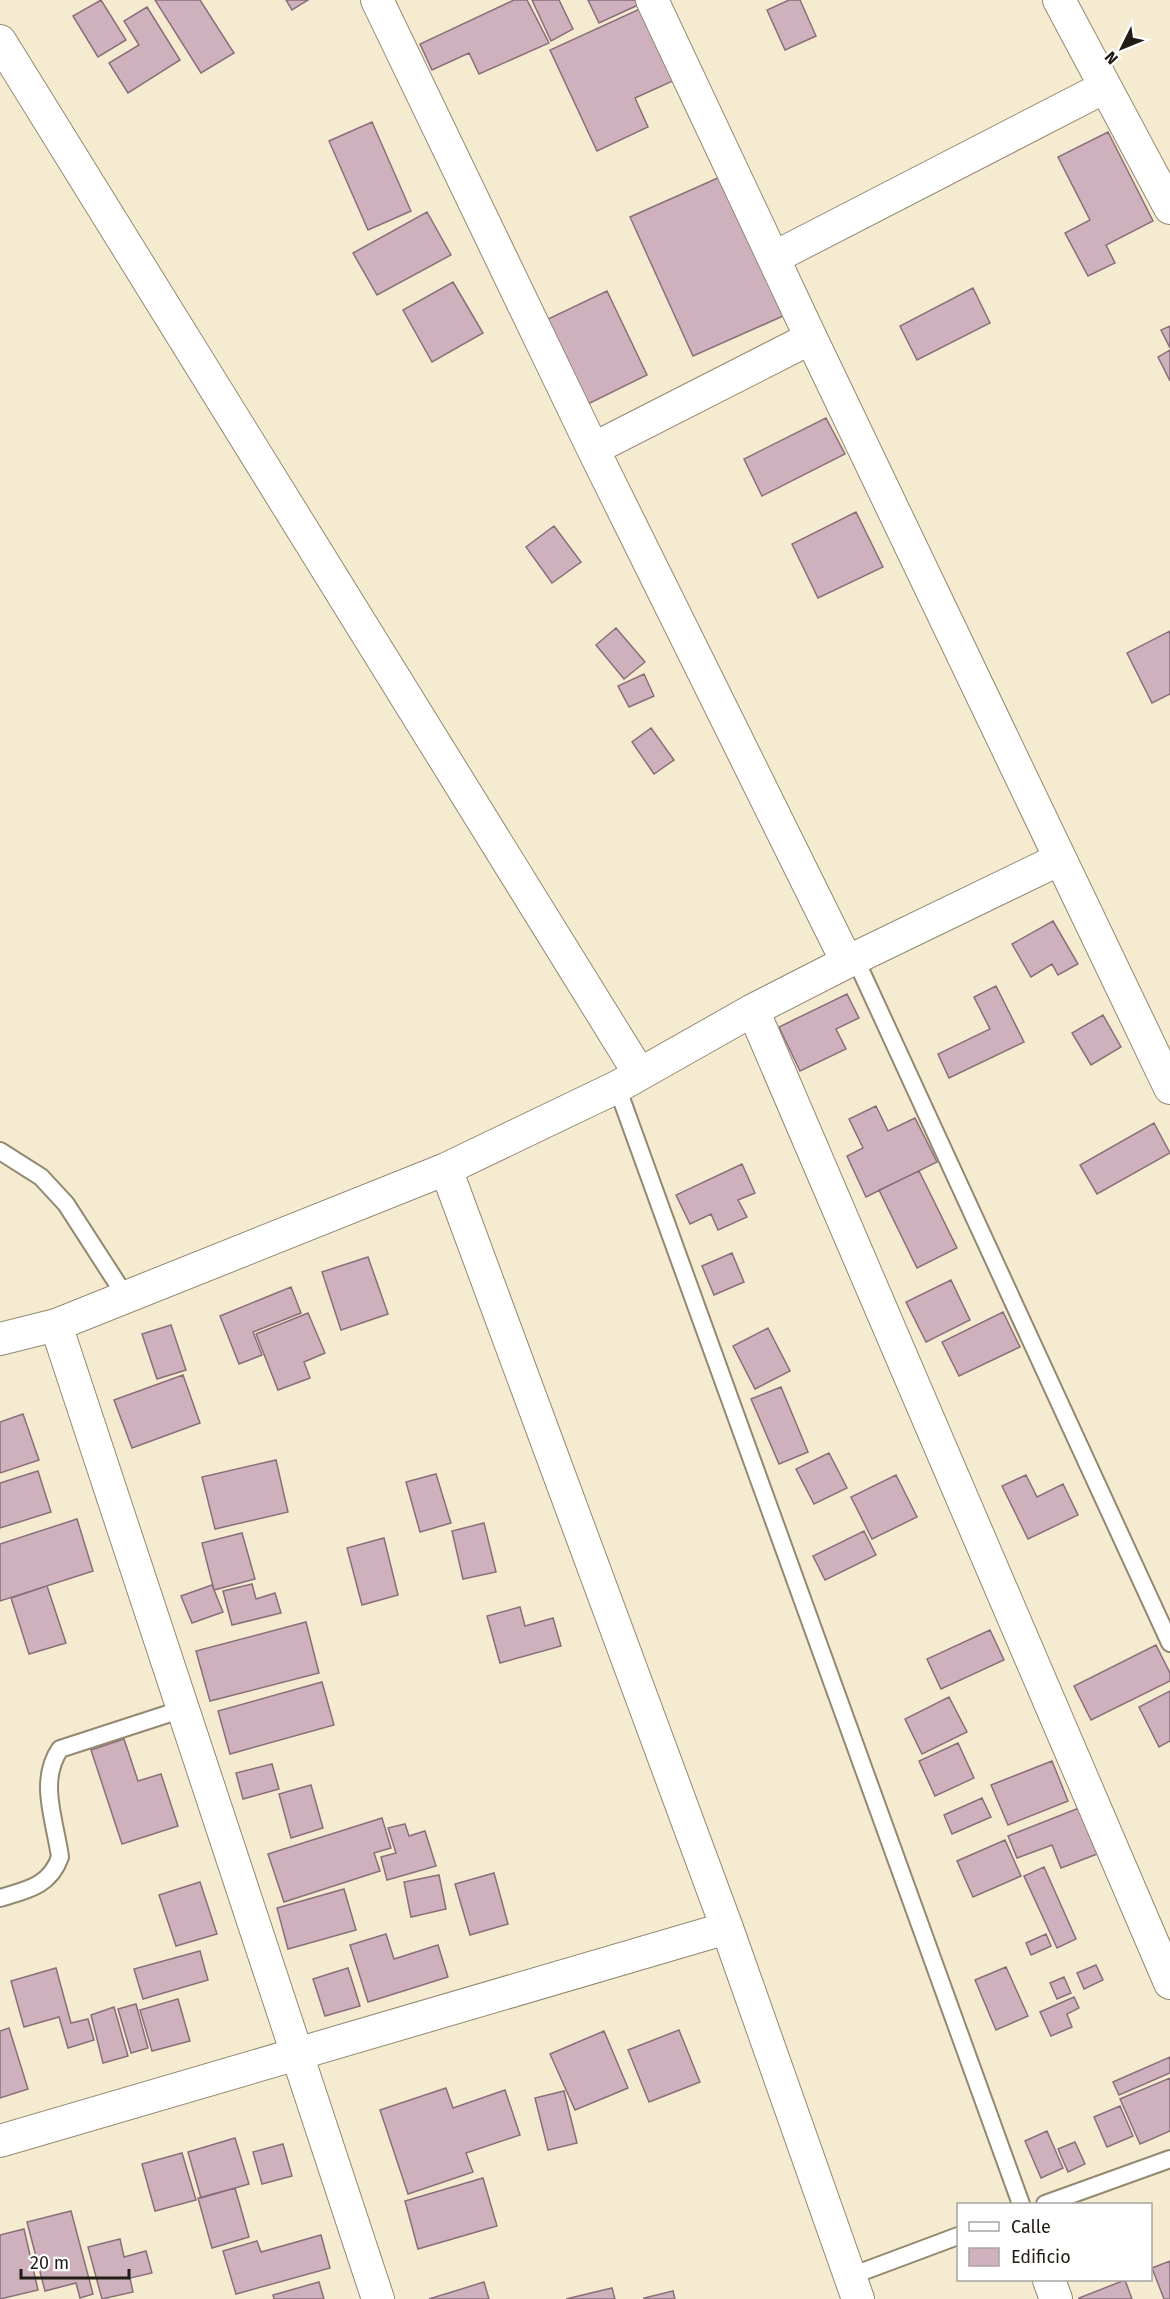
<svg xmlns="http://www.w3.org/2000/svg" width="1170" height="2299" font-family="'Fira Sans',sans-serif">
<rect width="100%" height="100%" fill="#f5ebd0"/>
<path fill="#cfb1bd" stroke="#8a6f7a" stroke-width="1.5" d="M101 0 126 40 98 57 73 16Z
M155 0H200L234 53 201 73Z
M286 0H308L292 10Z
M514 0H527L549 43 479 74 469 53 432 70 420 44Z
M532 0H559L573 29 551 41Z
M588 0H636L638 5 599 23Z
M789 0H800L816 36 785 50 767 10Z
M147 7 180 60 128 93 109 63 139 45 124 21Z
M642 8 675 80 635 98 648 127 597 151 550 50Z
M372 122 411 211 368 230 329 141Z
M1108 132 1153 221 1106 245 1115 263 1088 276 1065 233 1090 220 1058 157Z
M720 177 783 316 693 356 630 217Z
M427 212 451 255 377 295 353 253Z
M453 282 483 333 432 362 403 310Z
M973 288 990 323 917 360 900 326Z
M607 291 647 375 586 405 546 320Z
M1170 326V348L1161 330Z
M1170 350V381L1158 357Z
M826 418 845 454 762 496 744 459Z
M856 512 883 567 818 598 792 544Z
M554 526 581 562 552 583 526 547Z
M616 628 645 662 624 679 596 645Z
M1170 631V694L1152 703 1127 653Z
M644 674 654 696 629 707 618 686Z
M651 728 674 760 654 774 632 742Z
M1053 921 1078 964 1058 975 1052 964 1031 977 1012 944Z
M996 986 1024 1042 949 1078 938 1054 990 1029 974 997Z
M847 994 859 1018 836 1029 846 1049 800 1071 779 1027Z
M1103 1015 1121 1047 1091 1065 1072 1033Z
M876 1106 888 1131 915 1118 937 1162 866 1197 847 1156 863 1148 849 1119Z
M1154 1123 1170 1153 1097 1194 1080 1165Z
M742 1164 755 1193 738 1200 747 1217 718 1230 711 1214 690 1224 676 1195Z
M919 1171 957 1248 917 1268 879 1190Z
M732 1253 744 1282 714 1295 702 1266Z
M368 1257 388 1314 341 1330 322 1272Z
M951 1280 970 1320 926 1342 906 1302Z
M291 1287 301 1313 253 1332 262 1355 239 1364 220 1316Z
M1003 1312 1020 1347 959 1376 942 1342Z
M308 1313 325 1353 304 1362 310 1378 278 1390 256 1334Z
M171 1325 186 1370 157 1379 142 1334Z
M768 1328 790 1371 755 1389 733 1346Z
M183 1375 200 1423 132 1448 114 1400Z
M781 1387 808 1452 779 1464 751 1399Z
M23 1414 39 1460 0 1473V1422Z
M829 1453 847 1488 814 1504 796 1469Z
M276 1460 288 1512 215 1529 202 1477Z
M38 1471 51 1512 0 1528V1483Z
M436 1474 451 1523 420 1532 406 1482Z
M896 1475 917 1517 872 1539 851 1497Z
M1026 1475 1037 1497 1063 1484 1078 1515 1028 1539 1002 1486Z
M77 1519 93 1571 0 1601V1544Z
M484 1523 496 1572 463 1579 452 1531Z
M864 1531 876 1555 825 1580 813 1556Z
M242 1533 255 1579 214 1590 202 1543Z
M384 1538 398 1595 362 1605 347 1548Z
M252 1584 256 1599 275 1593 281 1613 232 1625 223 1591Z
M212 1585 223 1612 192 1623 181 1596Z
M47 1586 66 1643 29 1654 11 1598Z
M520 1607 525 1626 553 1618 561 1646 500 1663 487 1616Z
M306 1622 319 1673 210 1701 196 1651Z
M990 1630 1004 1660 941 1689 927 1659Z
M1156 1645 1170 1673V1681L1091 1720 1074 1686Z
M322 1682 334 1725 230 1754 218 1711Z
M1170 1691V1741L1159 1747 1139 1707Z
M949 1697 967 1732 922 1754 905 1719Z
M124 1739 138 1781 161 1774 178 1826 122 1844 91 1750Z
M958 1743 974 1778 935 1796 919 1761Z
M1052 1761 1068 1801 1008 1825 991 1785Z
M272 1764 279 1789 243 1799 236 1773Z
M311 1785 323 1828 291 1838 279 1794Z
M982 1798 991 1817 952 1834 944 1815Z
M1079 1808 1097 1854 1061 1868 1052 1845 1017 1858 1008 1836Z
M382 1818 391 1848 374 1853 380 1871 284 1902 268 1854Z
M405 1824 409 1836 425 1831 436 1866 387 1880 381 1857 396 1853 388 1828Z
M1005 1840 1021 1876 973 1897 957 1861Z
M1044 1867 1076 1939 1057 1948 1024 1876Z
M494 1873 508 1924 470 1935 455 1884Z
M439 1875 446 1909 411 1917 404 1882Z
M200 1882 217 1934 176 1946 159 1895Z
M344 1889 356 1930 288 1949 277 1908Z
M386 1934 394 1959 438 1945 448 1977 368 2002 350 1945Z
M1046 1934 1051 1946 1031 1955 1026 1943Z
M200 1951 208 1980 143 1999 134 1969Z
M1096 1965 1103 1980 1084 1989 1077 1973Z
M1006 1967 1028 2016 996 2030 975 1980Z
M56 1968 71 2023 88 2019 94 2040 68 2048 59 2017 24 2027 11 1981Z
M348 1968 360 2006 325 2016 313 1979Z
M1064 1977 1071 1993 1057 1999 1050 1983Z
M1074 1997 1079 2008 1067 2014 1072 2027 1051 2036 1040 2012Z
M178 1999 190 2041 152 2051 140 2010Z
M136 2004 148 2048 131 2053 118 2009Z
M114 2007 128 2056 103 2063 91 2015Z
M9 2028 28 2089 0 2098V2031Z
M679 2030 700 2082 649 2102 628 2050Z
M604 2031 628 2088 575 2110 550 2054Z
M1170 2057V2073L1119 2095 1113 2082Z
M1170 2078V2131L1140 2144 1120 2099Z
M446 2088 453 2108 505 2090 520 2135 466 2153 473 2172 408 2194 380 2110Z
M564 2091 577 2143 548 2150 535 2098Z
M1120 2106 1133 2136 1107 2147 1094 2117Z
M1047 2131 1063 2168 1041 2178 1025 2141Z
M235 2138 249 2184 201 2198 188 2152Z
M1075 2142 1085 2164 1068 2172 1058 2149Z
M283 2144 292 2176 262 2184 253 2152Z
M182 2153 196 2200 155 2211 142 2164Z
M483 2178 497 2226 418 2249 405 2201Z
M235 2188 249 2237 212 2248 198 2198Z
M71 2211 93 2294 80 2298 76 2283 45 2291 27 2222Z
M24 2229 38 2290 0 2299V2235Z
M321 2235 330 2268 236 2294 223 2251 257 2241 261 2252Z
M120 2239 124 2257 146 2251 152 2273 130 2278 133 2292 102 2299 88 2247Z
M1170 2261V2299H1164L1152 2268Z
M1125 2280 1132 2299H1079V2298Z
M319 2282 324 2299H274L273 2295Z
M484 2282 489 2299H429Z
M612 2288 615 2299H566Z
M673 2291 675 2299H644V2298Z"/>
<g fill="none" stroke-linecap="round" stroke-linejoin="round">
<g stroke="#938971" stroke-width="20">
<path id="lane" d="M855 958 1170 1643
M617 1087 1021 2204
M0 1151 41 1177 66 1204 126 1297
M0 1898C27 1890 50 1886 60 1857 55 1820 38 1781 60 1749L183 1709
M1045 2204 1170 2159
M851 2276 958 2236"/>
</g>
<g stroke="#938971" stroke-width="34">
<path id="street" d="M377 0 593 449 847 962
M652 0 811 338 1170 1088
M1059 0 1170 208
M0 41 639 1073
M775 257 1105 87
M593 449 811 338
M753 1010 1170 1983
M446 1169 727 1928 858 2299
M56 1325 378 2299
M0 1339 56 1325 446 1169 617 1087 753 1010 847 962 1060 859
M0 2141 727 1928
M1049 2280 1056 2299"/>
</g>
<use href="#lane" stroke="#fff" stroke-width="16"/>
<use href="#street" stroke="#fff" stroke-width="32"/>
</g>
<rect x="957" y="2203" width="195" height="78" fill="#ffffff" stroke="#a6a5a1" stroke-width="1.5"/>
<rect x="969" y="2222" width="30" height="9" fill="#ffffff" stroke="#a6a5a1" stroke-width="1.5"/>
<text x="1011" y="2233" font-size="18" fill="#211d14">Calle</text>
<rect x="969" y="2248" width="30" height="18" fill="#cfb1bd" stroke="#a6a5a1" stroke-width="1.5"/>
<text x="1011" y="2263" font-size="18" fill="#211d14">Edificio</text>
<g transform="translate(1122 48) rotate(227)" stroke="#ffffff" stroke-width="4.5" paint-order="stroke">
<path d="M0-4.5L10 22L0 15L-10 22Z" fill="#211d14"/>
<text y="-9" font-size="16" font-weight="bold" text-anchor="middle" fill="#211d14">N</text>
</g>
<path d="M21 2269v9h108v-9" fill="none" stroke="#211d14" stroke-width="3"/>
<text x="30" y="2269" font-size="18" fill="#211d14" stroke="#ffffff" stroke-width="4.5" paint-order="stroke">20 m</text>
</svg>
